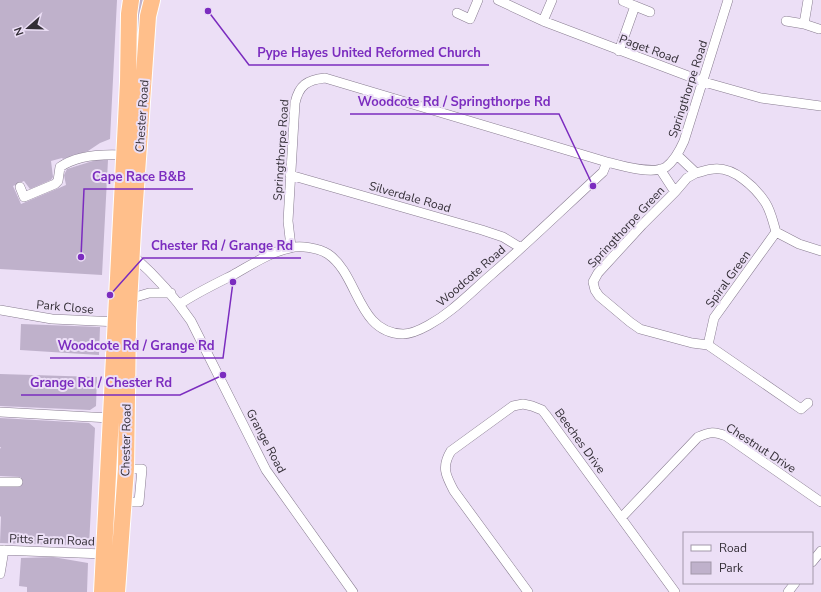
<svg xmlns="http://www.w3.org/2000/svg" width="821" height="592" font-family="'Nunito Sans',sans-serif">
<rect width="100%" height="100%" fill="#ecdff6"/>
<path fill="#bfb1cb" d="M0 0H117L110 139 100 143 88 151 63 159 62 158 51 161 53 177 51 180 30 189 24 181 13 186 21 204 66 185 64 175 67 169 96 160H108L102 275 0 269Z
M137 0H147L141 57H133Z
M21 324 100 327 99 355 20 350Z
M0 374 97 377 96 406 90 410 0 406Z
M0 418 89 423 95 428 89 546 0 543 1 517 0 516V483L20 484 21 477 0 476V449L1 447H0Z
M53 557 88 563 87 592H27V587L19 586 21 558Z"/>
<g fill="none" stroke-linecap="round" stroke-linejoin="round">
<g stroke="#887c90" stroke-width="10">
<path id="minor" d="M498 0 543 21 704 82 761 98 821 106
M808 0 804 24 819 29
M635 6 650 12
M457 13 470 19 478 0
M543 21 552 0
M786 21 804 24
M619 51 635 6 623 1
M677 155 696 173C702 172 708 169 714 169 734 167 755 187 765 202 771 211 773 222 776 232L799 244 821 251
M660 169 675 192 642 225 598 273 593 282 595 290 599 296 630 322 640 329 692 343 708 345 801 409 808 403
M290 175 482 230 503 237 521 248
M20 187 24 197 55 184 58 181 60 167C77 155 103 154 123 155
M675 192 687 178 696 173
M291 247 288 221 295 103C299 85 307 80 325 78L607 162C622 166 653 175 666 167 674 161 680 150 684 141L728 0
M132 255C155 275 174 296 191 321L266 470 353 592
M129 299 149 293H171
M180 304C196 293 215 284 233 275 251 265 270 252 290 248 300 245 319 248 328 254 359 275 357 333 403 334 417 334 440 319 451 310 465 299 478 286 492 274 530 241 566 206 603 172L607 162
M0 310 52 319 119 322
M708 345 714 318 776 232
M0 412 110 418
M0 482H18
M124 502H139L142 469H126
M621 518 698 437C710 432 714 431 726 436L821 502
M0 550 104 554
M812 562 821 551
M0 574 4 550
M528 592 454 491C446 476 441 467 451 451L513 406 523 404 532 406 542 410 546 415 675 592
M788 592 795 583"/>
</g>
<g stroke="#fff" stroke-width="18">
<path id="trunk" d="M102 592 128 82 129 14 131 0
M117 592 126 469 128 323 133 230 148 16 152 0"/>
</g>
<use href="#minor" stroke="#fff" stroke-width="9"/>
<use href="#trunk" stroke="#ffbf8b" stroke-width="16"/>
</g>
<g text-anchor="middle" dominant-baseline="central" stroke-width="4" stroke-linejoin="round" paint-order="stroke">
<g font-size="12" fill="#332e36" stroke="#ecdff6">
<text transform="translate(649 49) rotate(20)">Paget Road</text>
<text transform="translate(688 89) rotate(-72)">Springthorpe Road</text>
<text transform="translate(142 116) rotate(-86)">Chester Road</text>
<text transform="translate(281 150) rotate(-86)">Springthorpe Road</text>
<text transform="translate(410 197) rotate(16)">Silverdale Road</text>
<text transform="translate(626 227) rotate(-47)">Springthorpe Green</text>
<text transform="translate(471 276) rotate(-41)">Woodcote Road</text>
<text transform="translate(728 279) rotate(-54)">Spiral Green</text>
<text transform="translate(65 307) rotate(5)">Park Close</text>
<text transform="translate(126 440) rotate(-89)">Chester Road</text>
<text transform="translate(266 441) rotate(62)">Grange Road</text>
<text transform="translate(580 441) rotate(54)">Beeches Drive</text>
<text transform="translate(761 448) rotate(33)">Chestnut Drive</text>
<text transform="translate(52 540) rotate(2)">Pitts Farm Road</text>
</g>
</g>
<path fill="none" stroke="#7b2cbf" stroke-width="1.5" d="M208 11L249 65H489M593 186L559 114H350M81 257L84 189H193M110 295L143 258H301M233 282L223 358H50M223 375L180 395H21"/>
<g fill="#7b2cbf" stroke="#ecdff6" stroke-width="1.5">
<circle cx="208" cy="11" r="4"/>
<circle cx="593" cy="186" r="4"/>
<circle cx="81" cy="257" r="4"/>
<circle cx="110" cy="295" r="4"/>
<circle cx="233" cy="282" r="4"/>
<circle cx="223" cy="375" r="4"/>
</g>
<g font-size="13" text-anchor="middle" font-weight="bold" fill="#7b2cbf" stroke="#ecdff6" stroke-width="4" stroke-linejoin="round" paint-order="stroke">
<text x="369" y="57">Pype Hayes United Reformed Church</text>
<text x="454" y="106">Woodcote Rd / Springthorpe Rd</text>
<text x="139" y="181">Cape Race B&amp;B</text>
<text x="222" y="250">Chester Rd / Grange Rd</text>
<text x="136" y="350">Woodcote Rd / Grange Rd</text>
<text x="101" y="387">Grange Rd / Chester Rd</text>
</g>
<rect x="683" y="532" width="130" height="52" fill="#ecdff6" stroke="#a298a9"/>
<rect x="691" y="545" width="20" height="6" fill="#ffffff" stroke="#a298a9"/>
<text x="719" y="552" font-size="12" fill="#332e36">Road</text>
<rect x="691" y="562" width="20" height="12" fill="#bfb1cb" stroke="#a298a9"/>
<text x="719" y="572" font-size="12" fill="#332e36">Park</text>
<g transform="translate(28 28) rotate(250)" stroke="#ecdff6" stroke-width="3" paint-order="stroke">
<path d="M0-3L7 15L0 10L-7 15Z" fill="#332e36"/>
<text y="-6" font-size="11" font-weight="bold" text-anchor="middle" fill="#332e36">N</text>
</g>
</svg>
